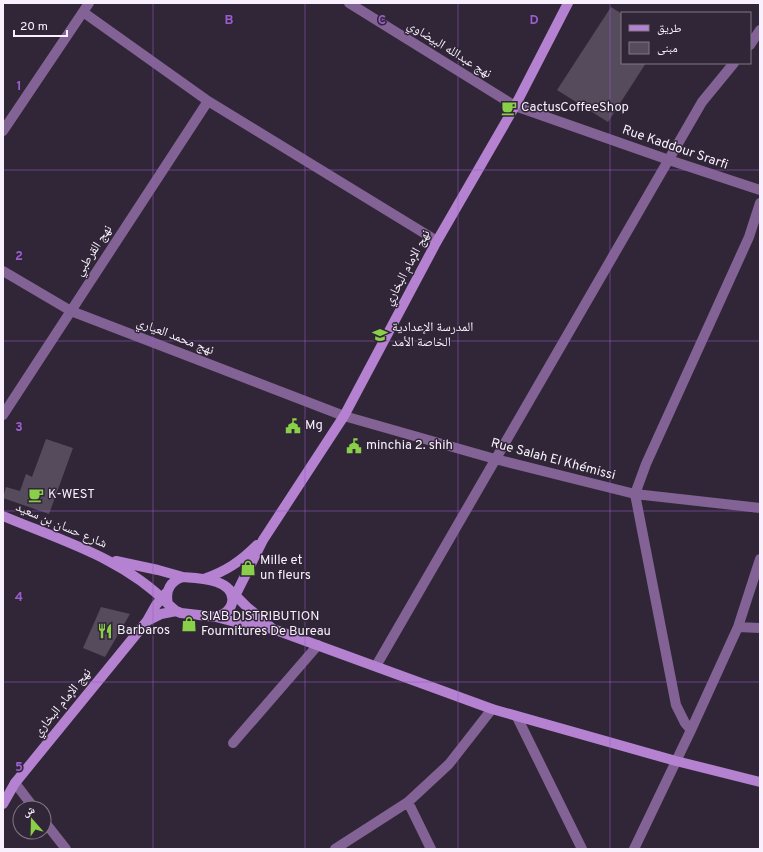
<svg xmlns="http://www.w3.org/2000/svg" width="763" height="852" font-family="Overpass,'Noto Naskh Arabic',sans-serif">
<rect width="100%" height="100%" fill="#312637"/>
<path fill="#564a5d" d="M611 7 622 14V63H646L608 122 557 90Z
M46 439 73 448 49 514 3 498 6 487 20 491 26 474 32 477Z
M101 607 130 614 105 657 83 648Z"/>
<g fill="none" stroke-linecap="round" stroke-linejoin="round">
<path stroke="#836395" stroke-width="10" d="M349 3 515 106 669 160 760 190
M83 12 208 101 437 241
M750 45 760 30
M3 131 89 3
M3 271 71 311 344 416 495 459 635 494 760 508
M3 415 208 101
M738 627 760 628
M376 666 702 102 734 63
M517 717 582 849
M691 730 685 723 676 705 635 494 646 464 749 237 760 203
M233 743 318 645
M15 783 34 808
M408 802 431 849
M44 821 66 849
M335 849 408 802 449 764 492 709
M634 849 691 730 738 627 760 559"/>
<path stroke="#b582d2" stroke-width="10" d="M3 516C60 540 123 558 168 604
M116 561 158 570 183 577
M183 577C198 578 237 579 232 603 230 611 223 615 216 617L181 613 176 611 168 604C165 591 170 581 183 577Z
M204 579C226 571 240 562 257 545
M231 591 247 607 273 629
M232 602 263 540 344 416 437 241 515 106 568 3
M216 617 235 622 273 629 492 709 676 761 760 782
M147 621 161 614 176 611
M3 804 15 783 147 621 156 605 167 592"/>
</g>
<path fill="none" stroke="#9a5dce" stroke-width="1" stroke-opacity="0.55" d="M153 3V849M305 3V849M458 3V849M610 3V849M3 170H760M3 341H760M3 511H760M3 682H760"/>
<defs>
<g id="cafe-bare" transform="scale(1.2)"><path d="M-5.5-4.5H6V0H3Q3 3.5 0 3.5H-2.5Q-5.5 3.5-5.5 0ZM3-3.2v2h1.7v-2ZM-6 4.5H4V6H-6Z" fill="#89cf48" stroke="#312637" stroke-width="2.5" paint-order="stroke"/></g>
<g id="school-bare" transform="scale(1.2)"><path d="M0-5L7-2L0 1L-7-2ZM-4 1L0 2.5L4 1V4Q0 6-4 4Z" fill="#89cf48" stroke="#312637" stroke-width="2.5" paint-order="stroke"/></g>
<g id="civic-bare" transform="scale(1.2)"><path d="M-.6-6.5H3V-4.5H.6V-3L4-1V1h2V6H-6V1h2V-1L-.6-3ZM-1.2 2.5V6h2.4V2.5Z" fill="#89cf48" stroke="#312637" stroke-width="2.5" paint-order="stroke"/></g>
<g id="shop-bare" transform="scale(1.2)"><path d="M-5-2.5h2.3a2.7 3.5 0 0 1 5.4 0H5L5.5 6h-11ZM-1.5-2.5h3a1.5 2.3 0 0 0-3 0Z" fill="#89cf48" stroke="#312637" stroke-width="2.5" paint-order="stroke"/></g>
<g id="restaurant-bare" transform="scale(1.2)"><path d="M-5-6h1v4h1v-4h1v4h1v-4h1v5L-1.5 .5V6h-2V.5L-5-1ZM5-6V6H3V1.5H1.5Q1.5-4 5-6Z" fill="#89cf48" stroke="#312637" stroke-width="2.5" paint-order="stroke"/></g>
</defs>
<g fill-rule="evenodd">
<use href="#cafe-bare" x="509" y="108"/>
<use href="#school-bare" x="380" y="335"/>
<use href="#civic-bare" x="293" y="426"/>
<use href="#civic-bare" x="354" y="446"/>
<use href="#cafe-bare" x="36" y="495"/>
<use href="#shop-bare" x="248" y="568"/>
<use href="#shop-bare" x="189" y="624"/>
<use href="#restaurant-bare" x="105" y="631"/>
</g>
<g text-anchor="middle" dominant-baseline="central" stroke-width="3" stroke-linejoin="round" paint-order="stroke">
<g font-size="13" fill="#f8f1fd" stroke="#312637">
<text transform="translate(449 50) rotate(32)">نهج عبدالله البيضاوي</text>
<text transform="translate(675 148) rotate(19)">Rue Kaddour Srarfi</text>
<text transform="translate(94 251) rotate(-57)">نهج القرطبي</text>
<text transform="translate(408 268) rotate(-62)">نهج الإمام البخاري</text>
<text transform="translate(175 337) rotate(21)">نهج محمد العياري</text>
<text transform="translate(553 460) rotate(15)">Rue Salah El Khémissi</text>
<text transform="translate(61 526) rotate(23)">شارع حسان بن سعيد</text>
<text transform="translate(63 703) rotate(-51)">نهج الإمام البخاري</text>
</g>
<g font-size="13" fill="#f8f1fd" stroke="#312637" text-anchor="start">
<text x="521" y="108">CactusCoffeeShop</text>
<text x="392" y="328">المدرسة الإعدادية<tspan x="392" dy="15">الخاصة الأمد</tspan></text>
<text x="305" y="426">Mg</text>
<text x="366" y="446">minchia 2. shih</text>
<text x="48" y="495">K-WEST</text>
<text x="260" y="561">Mille et<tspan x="260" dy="15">un fleurs</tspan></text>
<text x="201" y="617">SIAB DISTRIBUTION<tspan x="201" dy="15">Fournitures De Bureau</tspan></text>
<text x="117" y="631">Barbaros</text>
</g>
</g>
<g font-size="13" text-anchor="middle" font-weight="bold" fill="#9a5dce" stroke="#312637" stroke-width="3" stroke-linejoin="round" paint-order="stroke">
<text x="229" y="24">B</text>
<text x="382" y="24">C</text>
<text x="534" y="24">D</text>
<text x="19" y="90">1</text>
<text x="19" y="260">2</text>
<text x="19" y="431">3</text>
<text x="19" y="601">4</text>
<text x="19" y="771">5</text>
</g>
<rect width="763" height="852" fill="none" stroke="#f8f1fd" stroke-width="8"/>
<rect x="621" y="12" width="130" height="52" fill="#312637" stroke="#817786"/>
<rect x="629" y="25" width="20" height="6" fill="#b582d2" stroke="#817786"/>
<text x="657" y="32" font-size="12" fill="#f8f1fd">طريق</text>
<rect x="629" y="42" width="20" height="12" fill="#564a5d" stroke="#817786"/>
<text x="657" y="52" font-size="12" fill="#f8f1fd">مبنى</text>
<g transform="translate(32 820) rotate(340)"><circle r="19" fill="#312637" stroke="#817786"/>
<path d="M0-3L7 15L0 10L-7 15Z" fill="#89cf48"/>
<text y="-6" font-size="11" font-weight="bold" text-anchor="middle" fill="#f8f1fd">ش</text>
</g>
<path d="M14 30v6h53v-6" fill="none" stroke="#f8f1fd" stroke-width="2"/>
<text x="20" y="30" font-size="12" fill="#f8f1fd" stroke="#312637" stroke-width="3" paint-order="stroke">20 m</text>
</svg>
